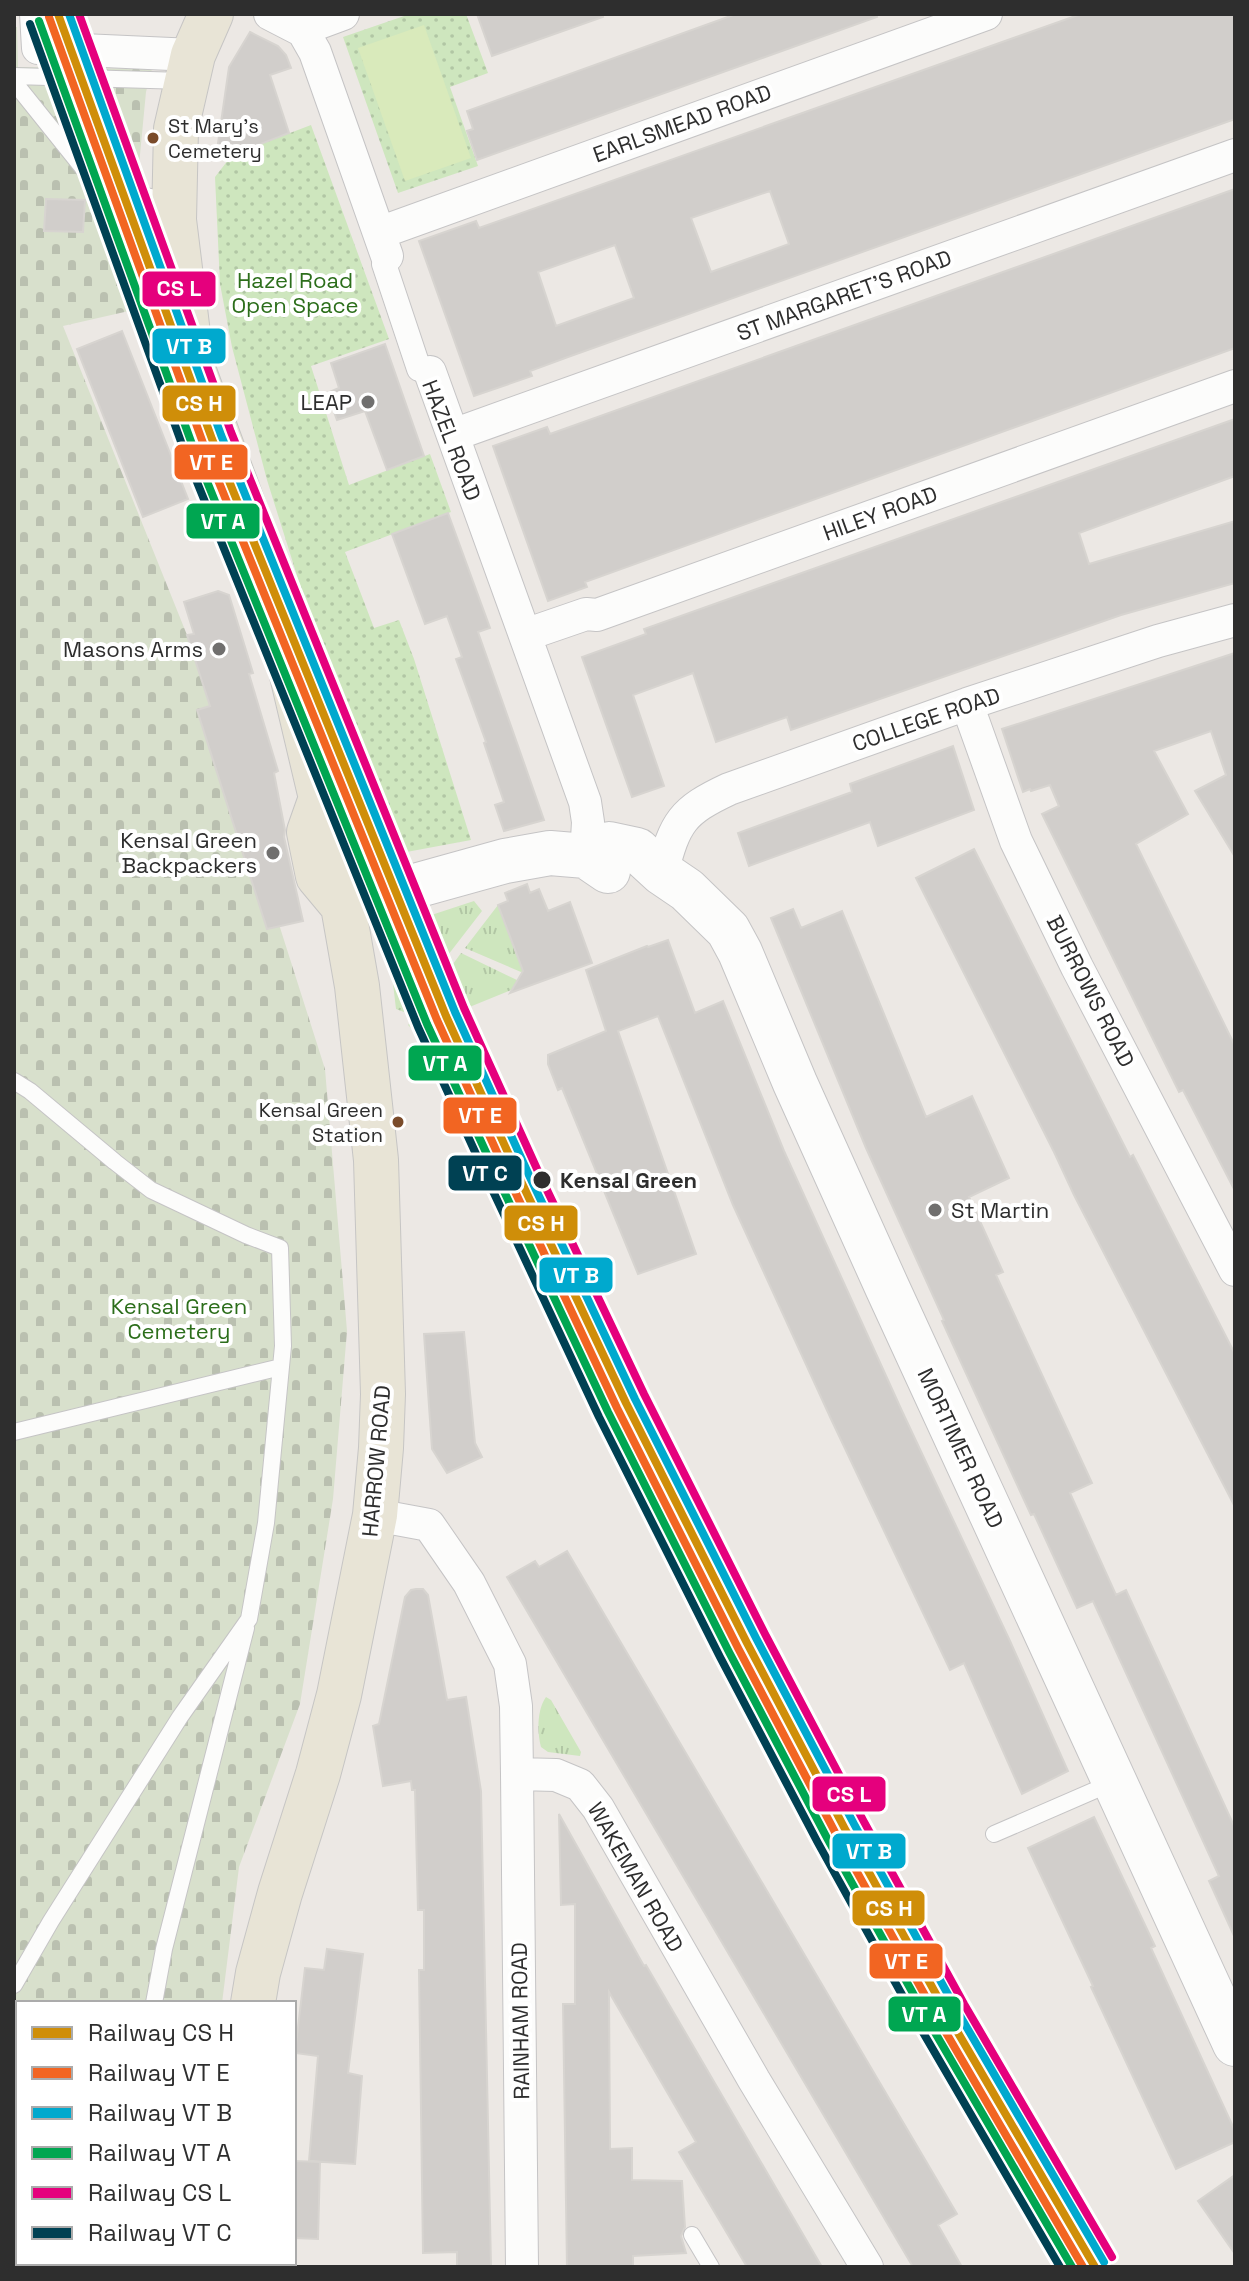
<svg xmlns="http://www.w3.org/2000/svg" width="1249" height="2281" font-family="'Space Grotesk',sans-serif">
<defs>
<pattern id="grass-tufts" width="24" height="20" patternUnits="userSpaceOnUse" patternTransform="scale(2)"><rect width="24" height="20" fill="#cee6be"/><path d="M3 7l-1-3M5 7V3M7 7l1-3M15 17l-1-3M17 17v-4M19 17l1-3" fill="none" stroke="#b1c6a4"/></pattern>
<pattern id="cemetery-stones" width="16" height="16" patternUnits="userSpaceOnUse" patternTransform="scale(2)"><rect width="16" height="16" fill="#d8e0cc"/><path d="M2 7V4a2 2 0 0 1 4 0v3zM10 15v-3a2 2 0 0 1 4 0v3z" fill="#bac0b0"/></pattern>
<pattern id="park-dots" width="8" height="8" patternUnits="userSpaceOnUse" patternTransform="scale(2)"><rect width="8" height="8" fill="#cee6be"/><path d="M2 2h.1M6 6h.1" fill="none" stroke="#b1c6a4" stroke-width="1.8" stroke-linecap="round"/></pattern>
</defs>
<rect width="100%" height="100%" fill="#ece8e4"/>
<path fill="url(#grass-tufts)" d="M474 901 482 911 404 1012 396 1009 389 950 392 938 401 925Z
M498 905 517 957 530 969 521 972 465 948Z
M461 953 517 980 516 984 521 986 413 1030 408 1025 422 1007 425 1008 429 1002 427 1000Z
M546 1697 551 1700 581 1752 580 1756 548 1752 541 1747C537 1733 537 1709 546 1697Z"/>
<path fill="url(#cemetery-stones)" d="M14 27H17L18 67 152 69 146 92 139 165 119 169 112 176 106 195 105 217 110 233 116 243 137 250 142 308 63 326 187 635 325 1069 347 1331 333 1499 300 1704 239 1867 222 2003H18V2263H207V2267H14Z"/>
<path fill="url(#park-dots)" d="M410 14H466L488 73 450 87 478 166 398 193 343 37Z
M311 125 389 339 311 366 349 485 430 454 451 512 345 552 374 628 399 620 414 659 471 840 385 856 267 480 232 347 220 284 215 177 232 155Z"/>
<path fill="#d9eabb" d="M424 25 471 158 405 181 358 48Z"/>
<path fill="#d1cecb" stroke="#d7d4d0" stroke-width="2" fill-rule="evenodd" d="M477 14H602L603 17 492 56Z
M736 14H876L877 17 477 160 467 131 473 129 467 111Z
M1081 14H1235V119L568 357 530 371 532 376 474 396 419 241 476 221 479 228ZM770 191 789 244 711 272 691 218ZM615 245 634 298 556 326 538 272Z
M250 32 278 46 286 55 291 68 270 75 289 133 232 155 216 157 229 67Z
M1235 189V348L585 582 587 587 548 601 493 446 547 427 550 434Z
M46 199 85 200 83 232 44 231Z
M122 331 188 499 143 517 77 349Z
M385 344 424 456 387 470 365 411 337 420 327 393 339 388 331 363Z
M1235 419V476L1079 533 1089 564 1235 521V583L1121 615 791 730 787 717 716 742 693 673 633 695 664 786 632 797 582 657 646 634 644 629Z
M448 513 490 628 478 632 544 820 504 831 495 805 504 802 484 743 486 742 456 659 462 657 447 616 425 624 392 534Z
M218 591 229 595 253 673 249 674 278 771 274 773 285 830 284 837 303 921 267 929 197 710 210 706 187 635 194 634 184 602Z
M1235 653V857L1195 791 1226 775 1211 731 1154 751 1188 814 1136 844 1235 1046V1191L1183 1090 1179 1092 1042 814 1059 806 1050 785 1031 791 1030 789 1023 792 1002 729Z
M953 746 974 810 878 846 870 822 749 866 738 833 852 792 850 784Z
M974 849 1130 1157 1133 1155 1235 1354V1507L1074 1195 1054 1152 916 878Z
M527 884 530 893 539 889 548 911 570 902 592 963 510 993 523 971 498 905 508 901 505 893Z
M793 909 801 928 842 911 926 1117 972 1096 1009 1178 969 1197 1003 1272 996 1275 1092 1483 1070 1493 1116 1595 1126 1590 1235 1828V1938L1209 1881 1219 1876 1093 1601 1077 1608 1034 1514 1031 1515 1019 1489 942 1321 944 1320 866 1148 771 918Z
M668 940 695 1013 723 1001 784 1151 902 1411 1010 1641 1068 1771 1022 1794 964 1663 950 1670 831 1419 733 1205 658 1016 618 1031 696 1254 638 1274 562 1088 558 1090 548 1064V1055L606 1031 586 970 647 946 648 947Z
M464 1332 475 1443 482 1457 447 1473 432 1449 424 1334Z
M567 1551 957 2214 938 2225 962 2267H913L507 1577 535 1561 539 1567Z
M416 1589H423L428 1595 447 1700 466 1697 481 1791 491 2267H457V2252L423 2253 419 1970H424V1910H418L415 1790H412L411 1781 383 1786 373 1726 379 1724 405 1597 411 1590Z
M559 1814 644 1966 646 1965 822 2267H747L679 2152 696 2142 609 1992 610 2149 632 2148V2180L682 2181 685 2227 681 2236 686 2253 633 2256V2267H567L563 2004H575V1904L561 1905Z
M1094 1817 1155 1946 1151 1948 1235 2131V2142L1176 2169 1091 1987 1093 1986 1028 1848Z
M327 1949 363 1954 348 2073 362 2076 355 2164 309 2161 318 2056 295 2053 305 1968 324 1970Z
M294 2161 320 2162 318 2239 294 2238Z
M1235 2175V2254L1198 2201Z"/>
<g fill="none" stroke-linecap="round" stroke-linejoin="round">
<g stroke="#c5c4c5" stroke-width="18">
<path id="service" d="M14 76 184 81
M14 82 95 183 174 203
M14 1081 30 1091 115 1162 151 1190 246 1235 280 1248 283 1346 266 1523 249 1619 180 1717 51 1921 14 1985
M14 1432 281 1367
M994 1834 1114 1782
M154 2003 164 1949 246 1628
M692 2235 711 2267
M137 2263V2267"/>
</g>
<g stroke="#c5c4c5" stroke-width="26">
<path id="pedestrian" d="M387 256 384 264 419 369 430 372"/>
</g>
<g stroke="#c5c4c5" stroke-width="34">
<path id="minor" d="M36 14 38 48 193 55
M270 14 303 31 315 52 387 256
M303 31 316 24 343 14
M379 233 986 14
M430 372 585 802 588 822 586 856
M453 435 1235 155
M525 635 586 614 597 615 1235 386
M967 704 1016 841 1077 967 1235 1270
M662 873C675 822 682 811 729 789L967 704 1158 641 1235 620
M375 1515 429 1525 469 1583 510 1664 516 1706 517 1774 522 2267
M517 1774 556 1775 580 1785 598 1808 754 2080 867 2267"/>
</g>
<g stroke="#c5c4c5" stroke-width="46">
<path id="secondary" d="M586 856 609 844 637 850 662 873 687 890 728 930 740 952 795 1083 887 1287 1235 2044
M343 906 505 861 550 853 586 856 608 871"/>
</g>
<g stroke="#c6c5c4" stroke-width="46">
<path id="primary" d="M211 14 193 55 176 129 174 220 192 366 255 537 278 616 321 798 309 832 318 876 343 906
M253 2003 258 1973 280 1893 318 1774 339 1695 375 1515 381 1448 383 1394 376 1160 357 986 343 906 349 869 334 809 321 798
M235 2263V2267"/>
</g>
<use href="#service" stroke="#fcfcfb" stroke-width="16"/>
<use href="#pedestrian" stroke="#fcfcfb" stroke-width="24"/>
<use href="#minor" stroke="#fcfcfb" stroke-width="32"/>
<use href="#secondary" stroke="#fcfcfb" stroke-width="44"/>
<use href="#primary" stroke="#e8e4d6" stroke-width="44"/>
<g stroke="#fff" stroke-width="14">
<path id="rail-1" d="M58 14 212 439 446 1016 519 1177 626 1403 747 1643 845 1829 947 2014 1095 2267"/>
</g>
<g stroke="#fff" stroke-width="14">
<path id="rail-2" d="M49 17 203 443 437 1020 510 1181 617 1408 738 1648 836 1834 938 2019 1083 2267"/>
</g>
<g stroke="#fff" stroke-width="14">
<path id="rail-3" d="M69 14 221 435 455 1012 528 1173 635 1399 756 1638 854 1824 956 2009 1104 2262"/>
</g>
<g stroke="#fff" stroke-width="14">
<path id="rail-4" d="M39 21 193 447 427 1024 501 1185 608 1412 729 1652 827 1838 930 2024 1072 2267"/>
</g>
<g stroke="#fff" stroke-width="14">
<path id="rail-5" d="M79 14 231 432 464 1008 537 1169 644 1394 765 1634 863 1820 964 2004 1112 2257"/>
</g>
<g stroke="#fff" stroke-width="14">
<path id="rail-6" d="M30 24 184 450 418 1027 492 1189 599 1417 720 1657 818 1843 921 2029 1060 2267"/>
</g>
<use href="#rail-1" stroke="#cf8e09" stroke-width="8"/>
<use href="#rail-2" stroke="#f26522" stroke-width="8"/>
<use href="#rail-3" stroke="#00a9ce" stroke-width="8"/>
<use href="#rail-4" stroke="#00a651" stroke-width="8"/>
<use href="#rail-5" stroke="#e5007d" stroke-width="8"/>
<use href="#rail-6" stroke="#004153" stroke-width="8"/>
</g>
<g fill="#7a4b2a" stroke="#fff" stroke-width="3">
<circle cx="153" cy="138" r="7"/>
<circle cx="398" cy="1122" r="7"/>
</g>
<g fill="#706f6e" stroke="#fff" stroke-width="3">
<circle cx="368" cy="402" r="8"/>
<circle cx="219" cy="649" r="8"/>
<circle cx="273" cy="853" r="8"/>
<circle cx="935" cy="1210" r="8"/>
</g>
<circle fill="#2e2e2e" stroke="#fff" stroke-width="3" cx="542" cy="1180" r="10"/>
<g text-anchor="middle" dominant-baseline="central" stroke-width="8" stroke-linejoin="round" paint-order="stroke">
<g font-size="20" fill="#2e2e2e" stroke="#fff" text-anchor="start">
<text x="168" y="126">St Mary's<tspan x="168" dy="25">Cemetery</tspan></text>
<text x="383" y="1110" text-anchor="end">Kensal Green<tspan x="383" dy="25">Station</tspan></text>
</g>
<g font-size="22" fill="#2e2e2e" stroke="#fff">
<text transform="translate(682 123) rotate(-20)">EARLSMEAD ROAD</text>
<text transform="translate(844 295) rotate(-20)">ST MARGARET'S ROAD</text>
<text transform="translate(452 440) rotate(69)">HAZEL ROAD</text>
<text transform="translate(880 513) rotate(-20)">HILEY ROAD</text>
<text transform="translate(926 719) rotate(-19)">COLLEGE ROAD</text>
<text transform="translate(1091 991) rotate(63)">BURROWS ROAD</text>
<text transform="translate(961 1448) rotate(65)">MORTIMER ROAD</text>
<text transform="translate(376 1461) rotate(-85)">HARROW ROAD</text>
<text transform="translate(636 1877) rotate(60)">WAKEMAN ROAD</text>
<text transform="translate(520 2021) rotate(-91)">RAINHAM ROAD</text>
</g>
<g font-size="22" fill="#2c6e1b" stroke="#fff">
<text x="295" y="280">Hazel Road<tspan x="295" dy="25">Open Space</tspan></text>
<text x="179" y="1306">Kensal Green<tspan x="179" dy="25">Cemetery</tspan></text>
</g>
<g font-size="22" fill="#2e2e2e" stroke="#fff" text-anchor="end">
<text x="352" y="402">LEAP</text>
<text x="203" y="649">Masons Arms</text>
<text x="257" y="840">Kensal Green<tspan x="257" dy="25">Backpackers</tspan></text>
<text x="951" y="1210" text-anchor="start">St Martin</text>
</g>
<g font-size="22" font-weight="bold" fill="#2e2e2e" stroke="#fff" text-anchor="start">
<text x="560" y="1180">Kensal Green</text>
</g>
</g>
<g stroke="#fff" stroke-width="3">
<rect x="141" y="270" width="76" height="38" rx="8" fill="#e5007d"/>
<rect x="151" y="327" width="76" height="38" rx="8" fill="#00a9ce"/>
<rect x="161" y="384" width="76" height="39" rx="8" fill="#cf8e09"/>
<rect x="173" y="443" width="76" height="38" rx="8" fill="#f26522"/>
<rect x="185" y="502" width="76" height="38" rx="8" fill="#00a651"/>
<rect x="407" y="1044" width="76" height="38" rx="8" fill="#00a651"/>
<rect x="442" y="1096" width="76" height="39" rx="8" fill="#f26522"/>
<rect x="447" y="1154" width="76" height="38" rx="8" fill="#004153"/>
<rect x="503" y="1204" width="76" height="38" rx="8" fill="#cf8e09"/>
<rect x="538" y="1256" width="76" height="38" rx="8" fill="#00a9ce"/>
<rect x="811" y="1775" width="76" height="38" rx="8" fill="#e5007d"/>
<rect x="831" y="1832" width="76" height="38" rx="8" fill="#00a9ce"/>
<rect x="851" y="1889" width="75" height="38" rx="8" fill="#cf8e09"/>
<rect x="868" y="1942" width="76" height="38" rx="8" fill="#f26522"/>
<rect x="887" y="1995" width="75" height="38" rx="8" fill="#00a651"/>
</g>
<g font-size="22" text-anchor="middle" font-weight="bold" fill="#fff">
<text x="179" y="296">CS L</text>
<text x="189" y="354">VT B</text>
<text x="199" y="411">CS H</text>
<text x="211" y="470">VT E</text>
<text x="223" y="529">VT A</text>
<text x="445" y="1071">VT A</text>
<text x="480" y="1123">VT E</text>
<text x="485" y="1181">VT C</text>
<text x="541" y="1231">CS H</text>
<text x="576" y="1283">VT B</text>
<text x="849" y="1802">CS L</text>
<text x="869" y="1859">VT B</text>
<text x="889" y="1916">CS H</text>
<text x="906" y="1969">VT E</text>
<text x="924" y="2022">VT A</text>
</g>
<rect width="1249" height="2281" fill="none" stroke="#2e2e2e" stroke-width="32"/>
<rect x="16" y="2001" width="280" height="264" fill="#ffffff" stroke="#ababab" stroke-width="2"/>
<rect x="32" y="2027" width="40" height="12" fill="#cf8e09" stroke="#ababab" stroke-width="2"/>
<text x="88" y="2041" font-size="24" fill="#2e2e2e">Railway CS H</text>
<rect x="32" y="2067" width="40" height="12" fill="#f26522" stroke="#ababab" stroke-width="2"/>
<text x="88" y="2081" font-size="24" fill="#2e2e2e">Railway VT E</text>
<rect x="32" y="2107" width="40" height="12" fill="#00a9ce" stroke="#ababab" stroke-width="2"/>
<text x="88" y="2121" font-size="24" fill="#2e2e2e">Railway VT B</text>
<rect x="32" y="2147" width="40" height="12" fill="#00a651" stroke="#ababab" stroke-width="2"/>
<text x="88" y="2161" font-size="24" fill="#2e2e2e">Railway VT A</text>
<rect x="32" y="2187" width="40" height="12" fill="#e5007d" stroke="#ababab" stroke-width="2"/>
<text x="88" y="2201" font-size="24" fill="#2e2e2e">Railway CS L</text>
<rect x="32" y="2227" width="40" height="12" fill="#004153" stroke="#ababab" stroke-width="2"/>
<text x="88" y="2241" font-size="24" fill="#2e2e2e">Railway VT C</text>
</svg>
